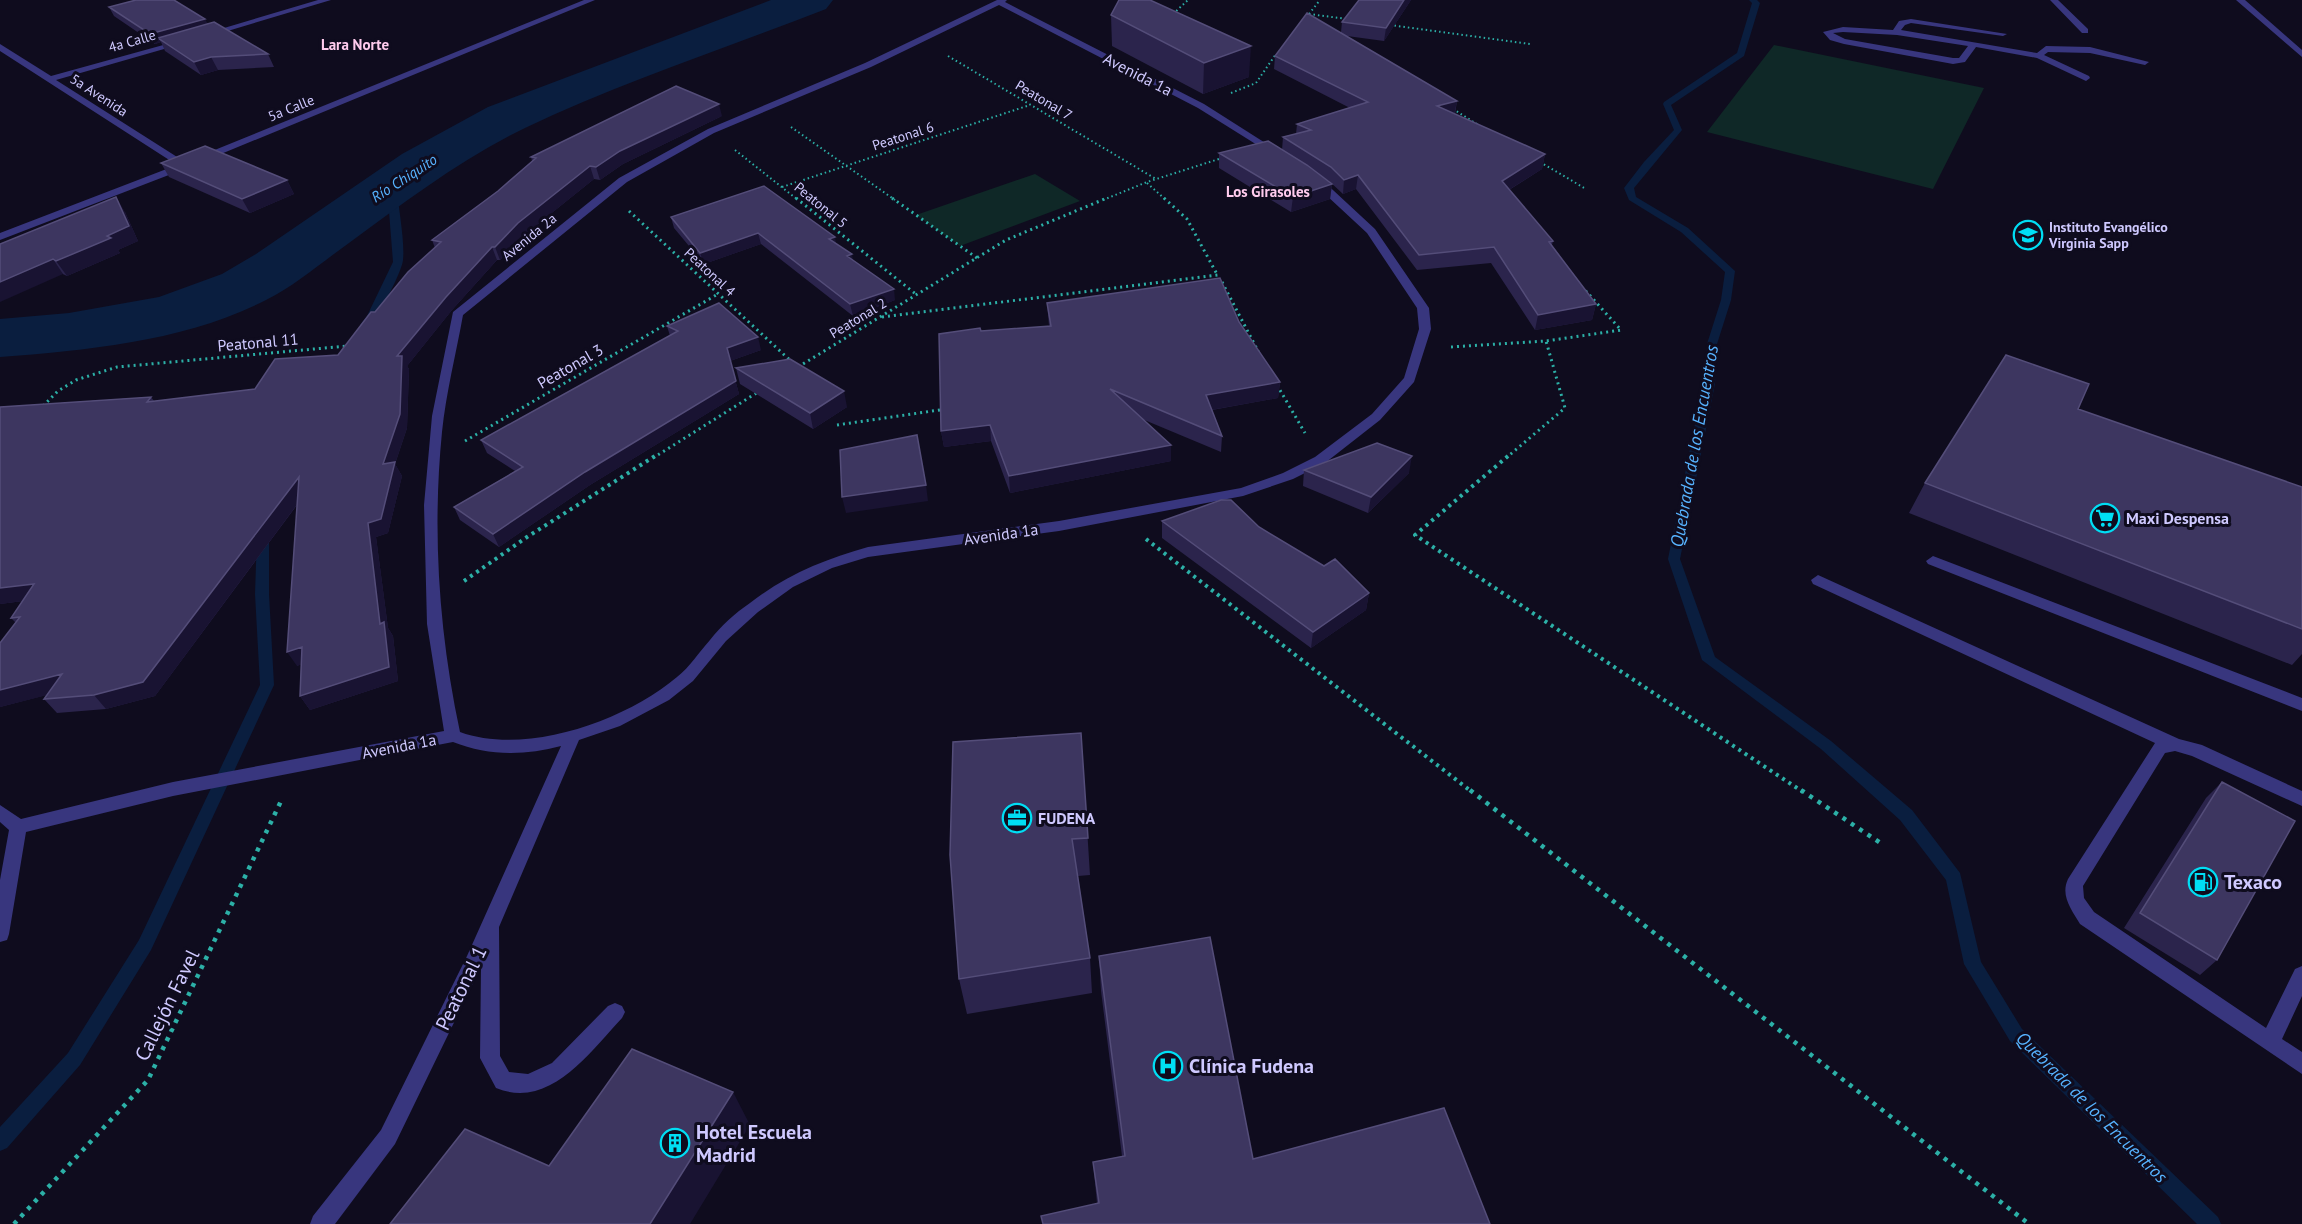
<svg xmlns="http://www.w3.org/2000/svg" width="2302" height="1224" font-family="'PT Sans',sans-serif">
<rect width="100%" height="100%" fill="#0f0c1e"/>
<path fill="#0f2827" d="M1774 45 1984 88 1933 189 1707 132Z
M1035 174 1080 201 960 246 916 215Z"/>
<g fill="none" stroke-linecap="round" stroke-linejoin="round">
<path fill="#0a1e3f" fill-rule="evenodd" d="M1749 0H1757L1760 3 1744 56 1671 105 1682 130 1634 188 1636 197 1688 228 1735 271 1731 300 1717 344 1715 384 1680 559 1715 657 1831 741 1912 810 1960 873 1981 962 2022 1029 2218 1217 2221 1224H2197L2010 1041 1964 964 1946 880 1900 820 1821 749 1702 660 1668 559 1703 384 1707 344 1721 300 1725 272 1681 232 1629 200 1624 188 1644 162 1674 130 1663 104 1664 102 1737 53 1752 3Z
M392 183 397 186C398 208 405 240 403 260 402 272 375 325 365 328L360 325 367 316 393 262 387 186Z
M263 531 269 535V594L274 685 151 950 80 1065 7 1148 0 1151V1127L68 1053 139 940 260 685 255 594 257 535Z"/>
<path fill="#0a1e3f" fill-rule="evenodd" d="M771 0H833L826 9C726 48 622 82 525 128 461 159 405 202 349 243 322 262 296 285 266 300 186 341 89 350 0 357V319L69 313 159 297 222 274 256 254 402 154 488 107Z"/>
<path stroke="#2cb0a7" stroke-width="2" stroke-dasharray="1.5 3" stroke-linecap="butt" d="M1173 14 1188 0
M1309 14 1347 19
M1309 14 1320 0
M1390 25 1530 44
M948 56 1156 179
M1231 93 1256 83 1276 54
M1453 109 1480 126
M791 127 895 200
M735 150 798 200
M1540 162 1586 189
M1147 183 1166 200
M782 187 1030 105
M1103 200 1147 182 1222 158"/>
<path stroke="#2cb0a7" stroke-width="3" stroke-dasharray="2 4" stroke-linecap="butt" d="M796 198 917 295
M892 198 977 258
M1164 198 1187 219 1218 276
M629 211 793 363
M1222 282 1259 353
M882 317 1218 275
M1451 347 1546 341 1621 330 1584 289
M798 367 1006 240 1107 198
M1277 385 1305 433
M43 406 58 391 76 380 117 367 347 346
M837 425 946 409
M465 441 718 294
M653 458 758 392
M1506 458 1565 408 1546 341"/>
<path stroke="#2cb0a7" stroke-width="4" stroke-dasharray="3 4.5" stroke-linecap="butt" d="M1508 456 1415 535 1803 792
M1146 539 1472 792
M464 581 527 537 655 456"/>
<path stroke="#2cb0a7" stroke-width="4.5" stroke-dasharray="4 6" stroke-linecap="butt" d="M1470 790 2029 1224
M1801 790 1882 844
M14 1224 148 1080 282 799"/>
<path fill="#38367e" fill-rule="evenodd" d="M318 0H331L211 36 204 34Z
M584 0H595L187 168 0 240V233L177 165 0 51V44L51 76 185 39V43L56 80 185 162Z
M997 0H1007L1005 2 1204 104 1281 153 1273 155 1198 108 999 5 871 67 714 133 627 182 463 315C456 354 446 393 442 432 432 532 439 634 460 732 526 756 625 721 677 677 690 667 699 652 710 640 721 626 735 613 750 603 786 575 825 559 868 547L1059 521 1241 488 1283 473 1315 457 1372 414 1404 378 1419 329 1417 308 1367 233 1312 182V178H1320L1375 229 1429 308 1431 329 1414 382 1380 420 1325 463 1293 479 1243 496 1059 531 868 557 832 568 793 587 758 612 726 641 693 681 669 700 620 726 579 740 499 927 500 1056 509 1072 528 1074 552 1063 608 1006 615 1003 622 1006 625 1012 622 1018C589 1053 550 1110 496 1088L480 1058 481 967 395 1144 335 1224H310L313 1216 381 1130 467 956 561 746C524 756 488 756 453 742L173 796 26 832 9 934 7 940 0 942V880L9 830 0 822V805L21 819 173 782 444 731 427 624 424 505 432 416 453 312 619 178 708 129 865 63Z
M2050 0H2058L2088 29V33H2082Z
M2236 0H2245L2302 50V57Z
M1911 19 2007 34 2003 36 1911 23 1905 25 1901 30 2037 53 2046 46 2090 47 2149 62 2145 65 2090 53 2048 52 2044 55 2089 76 2090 78 2086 81 2037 58 1976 47 1965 62 1953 64 1844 44 1830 40 1823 32 1843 27 1893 30 1899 21ZM1843 32 1897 35 1968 46 1959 58H1953L1845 39 1833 33Z
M1933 556 2302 698V711L1928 564 1926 561Z
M1818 575 2179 739 2202 745 2302 791V806L2192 756 2175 751 2165 753 2083 886 2084 898 2094 912 2266 1028 2295 969 2302 966V996L2282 1039 2302 1052V1074L2080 924C2072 910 2060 896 2068 879L2155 743 1813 584 1811 580Z"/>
</g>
<path fill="#2b244c" d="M1359 0H1411L1384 41 1347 36 1457 101 1455 114 1545 154 1542 169 1509 190 1553 241 1552 245 1596 304 1592 320 1535 330 1491 263 1417 270 1356 189 1343 194 1329 181 1323 177 1332 184 1330 199 1291 212 1219 168V153L1282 150 1283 137 1296 134 1297 124 1350 108 1274 69 1275 56 1341 32 1342 22Z
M109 7 208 23 268 54 274 67 218 70 201 75 165 51 161 42 155 44 114 16Z
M1111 15 1249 77 1203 94 1112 46Z
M722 116 623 164 600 180 594 179 523 236 500 260H497L452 310 407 366 409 369 407 428 395 464 402 476 388 533 376 537 388 628 393 636 398 681 310 710 300 696 301 664 297 666V505L155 696 106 709 57 713 44 699 46 695 0 707 15 622 11 618 23 601 0 604V407L151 397 154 401 255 389 338 355 375 312 435 248 432 240 498 191 532 161 531 157Z
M161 163 287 180 294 194 250 213 169 177Z
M125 212 138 241 118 250 120 253 67 276 0 244Z
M671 217 836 244 895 300 853 316 761 244 704 264 674 228Z
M1047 303 1239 322 1280 382 1278 398 1212 410 1222 436 1221 452 1142 419 1171 445V461L1010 493 991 441 944 447 941 431 981 331 1049 326Z
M667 326 761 350 730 361 739 394 590 485 499 547 460 520 454 507 515 471 487 453 481 440 670 336Z
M736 368 847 407 813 429 740 384Z
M2078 409 2302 487V654L2292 665 1909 513 1925 483Z
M1304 470 1409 473 1368 513 1303 486Z
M1162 521 1259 527 1369 593 1366 610 1311 648 1162 538Z
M1081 733 1090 875 1078 876 1090 958 1092 993 967 1014 959 979Z
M2222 782 2217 960 2200 975 2124 928 2206 798Z
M1099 956 1253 1159 1490 1224 1097 1203 1093 1162 1122 1156 1101 991Z"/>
<path fill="#191332" d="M1404 0H1411L1384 41 1386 28Z
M205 19 210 28 158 38 161 42 155 44 150 34Z
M1251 46 1249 77 1203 94 1204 63Z
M211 57 218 70 201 75 194 62Z
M1457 101 1454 115 1437 106Z
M719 104 722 116 623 164 600 180 596 167 620 151Z
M1545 154 1542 169 1499 196 1502 181Z
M590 166 594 179 523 236 500 260 495 247 518 223Z
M1358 175 1356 189 1343 194 1344 180Z
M287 180 294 194 250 213 242 199Z
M1332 184 1330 199 1291 212 1293 197Z
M116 197 125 212 138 241 118 250 120 253 67 276 56 261 107 236Z
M758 233 761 244 704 264 700 253Z
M835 237 837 249 829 239Z
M492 247 497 260 452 310 407 366 409 369 407 428 395 464 402 476 388 533 376 537 388 628 393 636 398 681 310 710 300 696 380 624 368 523 383 464 397 356 446 297Z
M852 254 854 266 847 256Z
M53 259 63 274 0 302V282Z
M894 289 895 300 853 316 850 304Z
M1596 304 1592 320 1535 330 1538 315Z
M758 337 761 350 730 361 739 394 590 485 499 547 493 534 727 348Z
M1280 382 1278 398 1205 411 1206 395Z
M844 391 847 407 813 429 810 413Z
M990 425 991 441 944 447 941 431Z
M1171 445V461L1010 493 1009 476Z
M1412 456 1409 473 1368 513 1371 497Z
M299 477 307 491 155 696 106 709 94 695Z
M926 485 928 501 846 513 842 497Z
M34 584 46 598 0 604V588Z
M1369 593 1366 610 1311 648 1313 632Z
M302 647 311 661 297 666 287 652Z
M62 674 75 688 0 707V690Z
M733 1092 750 1125 690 1224H650Z"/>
<path fill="#3d3660" stroke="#544d79" stroke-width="1.5" d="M136 0H174L205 19 150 34 109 7Z
M1119 0H1150L1251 46 1204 63 1111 15Z
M1359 0H1404L1386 28 1342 22Z
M1307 13 1457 101 1437 106 1545 154 1502 181 1553 241 1549 242 1596 304 1538 315 1494 247 1419 255 1358 175 1344 180 1331 167 1283 137 1311 130 1297 124 1368 102 1275 56Z
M214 22 268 54 211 57 194 62 158 38Z
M676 86 719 104 620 151 596 167 590 166 518 223 495 247H492L446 297 397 356H402L400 414 383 464 395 462 381 519 368 523 380 624 384 622 389 667 300 696 302 647 287 652 299 477 143 682 94 695 44 699 62 674 0 690V643L20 617 11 618 34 584 0 588V407L151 397 147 402 255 389 275 359 338 355 371 312H375L408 272 441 242 432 240 498 191 536 158 531 157Z
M1268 141 1307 165 1332 184 1293 197 1219 153Z
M205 146 287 180 242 199 161 163Z
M764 186 835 237 829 239 852 254 847 256 894 289 850 304 758 233 700 253 671 217Z
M116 197 129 226 107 236 111 238 56 261 53 259 0 282V244Z
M1220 278 1239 322 1280 382 1206 395 1222 436 1110 389 1171 445 1009 476 990 425 941 431 939 334 980 328 981 331 1051 326 1047 303Z
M719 303 758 337 727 348 736 381 585 472 493 534 454 507 523 467 481 440 678 331 667 326Z
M2006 355 2089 384 2078 409 2302 487V629L1925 483Z
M790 359 844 391 810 413 736 368Z
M917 435 926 485 842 497 840 450Z
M1377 443 1412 456 1371 497 1304 470Z
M1221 500H1231L1259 527 1324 566 1335 559 1369 593 1313 632 1162 521Z
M1081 733 1088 838 1072 839 1090 958 959 979 950 855 953 742Z
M2222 782 2295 821 2217 960 2140 913Z
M1210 937 1253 1159 1444 1108 1490 1224H1043L1041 1216 1099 1203 1093 1162 1125 1156 1099 956Z
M632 1049 733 1092 650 1224H390L465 1129 549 1166Z"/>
<defs>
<g id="school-ring" transform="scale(1.5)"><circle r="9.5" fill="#0f0c1e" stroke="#00def4" stroke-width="1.5"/><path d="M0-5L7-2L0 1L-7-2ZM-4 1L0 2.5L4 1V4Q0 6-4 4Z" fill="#00def4"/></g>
<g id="supermarket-ring" transform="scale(1.5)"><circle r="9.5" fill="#0f0c1e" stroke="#00def4" stroke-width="1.5"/><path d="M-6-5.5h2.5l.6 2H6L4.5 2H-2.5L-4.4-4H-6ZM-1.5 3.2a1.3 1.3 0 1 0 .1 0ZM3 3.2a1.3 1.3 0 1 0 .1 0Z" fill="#00def4"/></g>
<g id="office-ring" transform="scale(1.5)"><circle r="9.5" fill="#0f0c1e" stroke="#00def4" stroke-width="1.5"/><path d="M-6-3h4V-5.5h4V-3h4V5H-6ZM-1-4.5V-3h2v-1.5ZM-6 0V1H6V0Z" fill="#00def4"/></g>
<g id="fuel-ring" transform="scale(1.5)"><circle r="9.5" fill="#0f0c1e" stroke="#00def4" stroke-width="1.5"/><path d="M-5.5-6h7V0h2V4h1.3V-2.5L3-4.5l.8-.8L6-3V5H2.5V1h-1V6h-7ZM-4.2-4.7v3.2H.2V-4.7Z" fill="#00def4"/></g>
<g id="hospital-ring" transform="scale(1.5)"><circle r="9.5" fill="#0f0c1e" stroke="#00def4" stroke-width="1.5"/><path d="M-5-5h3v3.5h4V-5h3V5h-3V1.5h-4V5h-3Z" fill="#00def4"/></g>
<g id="building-ring" transform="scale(1.5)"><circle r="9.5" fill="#0f0c1e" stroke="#00def4" stroke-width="1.5"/><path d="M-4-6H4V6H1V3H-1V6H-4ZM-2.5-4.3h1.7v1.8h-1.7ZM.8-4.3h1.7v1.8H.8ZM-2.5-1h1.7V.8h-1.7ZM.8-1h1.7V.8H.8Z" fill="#00def4"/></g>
</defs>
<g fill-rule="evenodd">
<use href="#school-ring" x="2028" y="235"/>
<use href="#supermarket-ring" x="2105" y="518"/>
<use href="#office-ring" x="1017" y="818"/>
<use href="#fuel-ring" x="2203" y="882"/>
<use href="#hospital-ring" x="1168" y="1066"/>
<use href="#building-ring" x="675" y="1143"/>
</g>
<g text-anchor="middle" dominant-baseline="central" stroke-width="6" stroke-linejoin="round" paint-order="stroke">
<g font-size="14" fill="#cfc9ff" stroke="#0f0c1e">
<text transform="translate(132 41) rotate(-16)">4a Calle</text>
<text transform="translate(99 95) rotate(33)">5a Avenida</text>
<text transform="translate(1044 100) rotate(31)">Peatonal 7</text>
<text transform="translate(291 108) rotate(-22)">5a Calle</text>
<text transform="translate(903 136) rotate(-18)">Peatonal 6</text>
<text transform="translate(821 205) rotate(39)">Peatonal 5</text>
<text transform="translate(529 237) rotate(-39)">Avenida 2a</text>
<text transform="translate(710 272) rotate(43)">Peatonal 4</text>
<text transform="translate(858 318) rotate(-31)">Peatonal 2</text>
</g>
<g font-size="14" font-weight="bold" fill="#cfc9ff" stroke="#0f0c1e" text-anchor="start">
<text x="2049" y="227">Instituto Evangélico<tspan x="2049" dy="16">Virginia Sapp</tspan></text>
</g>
<g font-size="15" font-weight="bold" fill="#ffcbed" stroke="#0f0c1e">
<text x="355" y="44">Lara Norte</text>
<text x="1268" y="191">Los Girasoles</text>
</g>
<g font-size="15" font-style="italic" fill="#57b3ff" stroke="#0f0c1e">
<text transform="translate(404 178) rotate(-33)">Río Chiquito</text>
</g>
<g font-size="16" fill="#cfc9ff" stroke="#0f0c1e">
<text transform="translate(1138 74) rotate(27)">Avenida 1a</text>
<text transform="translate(258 342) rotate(-5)">Peatonal 11</text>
<text transform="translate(570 366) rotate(-30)">Peatonal 3</text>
<text transform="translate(1001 534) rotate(-8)">Avenida 1a</text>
<text transform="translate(399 746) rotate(-11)">Avenida 1a</text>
</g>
<g font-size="16" font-weight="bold" fill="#cfc9ff" stroke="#0f0c1e" text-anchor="start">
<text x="2126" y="518">Maxi Despensa</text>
<text x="1038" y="818">FUDENA</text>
</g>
<g font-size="18" font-style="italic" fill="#57b3ff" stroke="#0f0c1e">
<text transform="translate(1694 446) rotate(-80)">Quebrada de los Encuentros</text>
<text transform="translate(2092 1107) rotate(45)">Quebrada de los Encuentros</text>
</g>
<g font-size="20" font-weight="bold" fill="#cfc9ff" stroke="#0f0c1e" text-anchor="start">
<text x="2224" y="882">Texaco</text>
<text x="1189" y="1066">Clínica Fudena</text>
<text x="696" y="1132">Hotel Escuela<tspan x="696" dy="23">Madrid</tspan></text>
</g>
<g font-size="20" fill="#cfc9ff" stroke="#0f0c1e">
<text transform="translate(461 988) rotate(-64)">Peatonal 1</text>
<text transform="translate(167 1005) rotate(-64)">Callejón Favel</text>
</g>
</g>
</svg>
